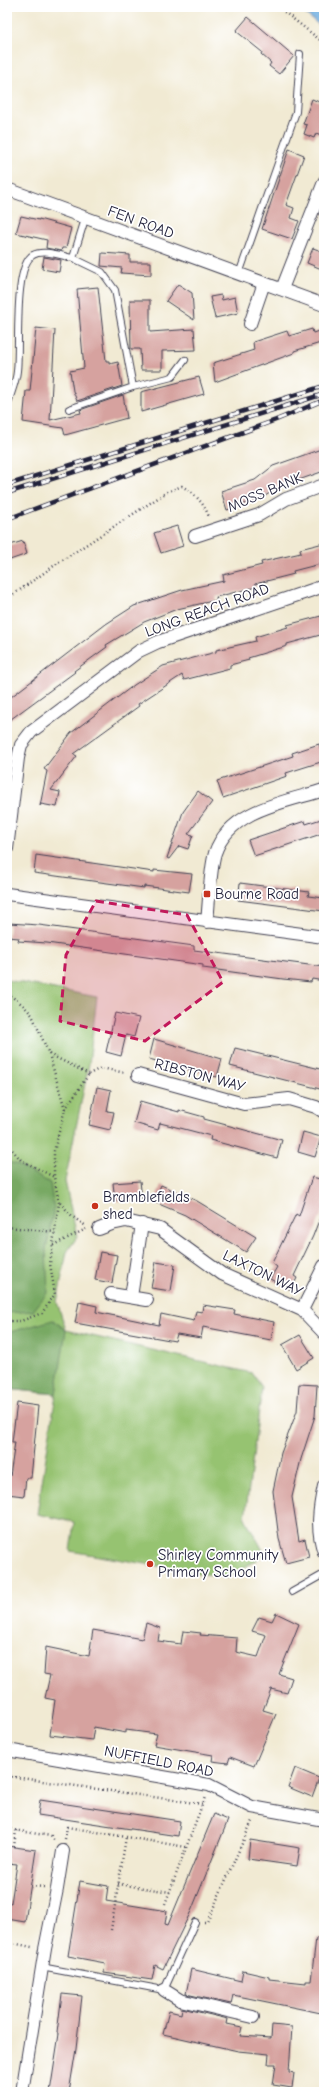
<svg xmlns="http://www.w3.org/2000/svg" width="331" height="2099" font-family="'Comic Neue',sans-serif">
<rect width="100%" height="100%" fill="#fff"/>
<filter id="ink" filterUnits="userSpaceOnUse"><feTurbulence type="fractalNoise" baseFrequency=".025" numOctaves="2"/><feDisplacementMap in="SourceGraphic" scale="8" xChannelSelector="R" yChannelSelector="G"/><feConvolveMatrix kernelMatrix="1 2 1 2 8 2 1 2 1" color-interpolation-filters="sRGB"/></filter>
<filter id="wash" filterUnits="userSpaceOnUse"><feTurbulence type="fractalNoise" baseFrequency=".012" numOctaves="4" result="noise"/><feDisplacementMap in="SourceGraphic" scale="16" xChannelSelector="R" yChannelSelector="G"/><feGaussianBlur stdDeviation="0.9" result="paint"/><feColorMatrix in="noise" values="0 0 0 0 0 0 0 0 0 0 0 0 0 0 0 0 0 1.4 0 .05"/><feComposite in="paint" operator="in"/></filter>
<g filter="url(#wash)">
<rect width="100%" height="100%" fill="#f1ead3"/>
<path fill="#96c371" stroke="#5c7256" d="M7 980 97 997 89 1064 65 1181 77 1237 67 1252 57 1302 66 1330 252 1373 262 1387 245 1518 265 1554 228 1578 70 1551 74 1522 37 1514 56 1394 7 1389Z"/>
<path fill="#78a963" stroke="#4d664f" d="M7 1162 16 1164 50 1183 54 1209 46 1249 48 1292 33 1311 7 1313Z
M53 1320 66 1330 56 1394 7 1389V1333Z"/>
<path fill="#6dade0" stroke="#48688e" d="M297 7H324V29Z"/>
<g id="blocks">
<path fill="#d6a29f" d="M248 17 294 56 279 74 269 66 271 63 261 54 262 52 236 31Z
M312 99 324 104V136L316 133 314 138 304 134 307 125 303 124Z
M289 149 304 155 286 205 294 208 291 218 299 221 292 239 262 229Z
M21 216 39 220V219L71 228 66 248H62L61 251 46 248 47 240 16 233Z
M313 248 324 252V270L307 263Z
M102 253 130 255V262H151V275L121 273 122 268 101 266Z
M44 257 61 260 59 272 42 269Z
M178 284 192 293 194 320 166 301Z
M98 287 106 361H109V364L118 362 122 386 77 401 73 391 70 371 84 368 77 289Z
M221 295 222 300 235 297 238 313 215 318 210 297Z
M130 300H150V332L194 329 196 350 162 351V370H141L140 349H131Z
M36 328 55 330 50 420 81 413 80 410 123 395 127 418 65 435 63 428 23 422 26 391H30Z
M312 329 313 333 324 329V342L294 351V353L215 382 213 363 254 350 253 342 287 331 289 336Z
M199 377 204 394 141 412V392Z
M324 448V471L279 487 262 498 227 510 221 491 255 480 273 466Z
M177 526 183 546 161 553 154 533Z
M23 541 27 554 7 561V546Z
M324 543V563L293 571 294 574 255 584 256 587 216 597 217 600 177 609 144 622 106 645 107 647 74 671 75 672 7 722V700L106 624 134 606 182 590 224 581 223 575 262 565 261 562 301 553 300 549Z
M321 616 324 634 287 644V646L248 658 249 660 230 665V668L184 680 182 675 138 704 139 706 73 754 77 756 51 790 60 792 57 807 41 804 40 806 47 771 44 769 71 733 134 685 163 666 216 652V650L256 641 255 637 288 627 287 625Z
M319 744 324 761 286 773 287 776 223 798 217 781 293 756 292 753Z
M198 791 212 802 188 834 193 835 188 849 179 846 169 859 167 858 183 812Z
M324 818V833L254 856 248 840 305 821 306 824Z
M36 855 154 872V870L192 874 189 892 144 886V888L34 873Z
M240 883 309 892 308 896 324 898V911L238 900Z
M9 923 39 925 194 946V950L324 967V981L312 979 311 982 283 979 203 968V965L47 943 18 941 19 938 8 937Z
M115 1013 139 1018 134 1037 126 1035 121 1056 106 1052Z
M154 1039 222 1059 217 1077 149 1059Z
M235 1048 324 1070V1090L230 1066Z
M97 1087 111 1090 107 1111 114 1112 110 1130 89 1125Z
M140 1101 179 1112V1110L204 1117V1119L282 1140 277 1158 210 1140 211 1136 188 1130 160 1123 158 1130 134 1123Z
M303 1132 321 1137 315 1157 298 1152Z
M312 1177 324 1180V1207L313 1236 294 1276 297 1278 291 1290 270 1279 277 1267 272 1263 296 1214 299 1216Z
M140 1181 142 1199 115 1201 113 1183Z
M161 1185 197 1201 256 1237 246 1252 185 1215 154 1202Z
M100 1252 117 1255 112 1283 95 1280Z
M156 1262 175 1265 171 1291 151 1288Z
M79 1302 97 1306 96 1312 159 1325 161 1314 194 1321 196 1311 202 1312 203 1305 235 1310 234 1314 274 1322 271 1340 203 1327 201 1338 177 1334 175 1341 75 1323Z
M300 1335 314 1358 296 1369 282 1345Z
M299 1384 317 1385 315 1416 301 1459 292 1497 299 1541 305 1539 309 1557 286 1563 279 1539 273 1491 281 1453 297 1411Z
M17 1403 38 1406 31 1478H26L24 1496 7 1494V1475L10 1476 15 1442H12Z
M276 1613 299 1624 279 1674 292 1678 287 1693 271 1689 263 1710 276 1714 254 1766 230 1757 228 1763 212 1761 213 1755 154 1745 157 1734 126 1730V1733L94 1727 92 1740 50 1735 55 1700 45 1698 50 1675 44 1674 46 1647 89 1656 93 1630 142 1639 146 1623 160 1628 158 1641 181 1644 183 1631 201 1633 200 1635 237 1638 236 1652 258 1657 266 1635 252 1631 259 1617 272 1621Z
M295 1768 319 1778 312 1797 288 1787Z
M40 1800 180 1821 178 1836 38 1815Z
M214 1814 228 1820 192 1909 163 1969 155 1965 152 1980 104 1973 105 1963 68 1956 80 1881 108 1886 106 1901 167 1911 165 1924 168 1925Z
M250 1840 300 1848 297 1866 248 1859Z
M7 1846 36 1850 25 1922 7 1919V1902L11 1903 17 1864 7 1863Z
M316 1938H324V1986L321 2013 233 1995 231 2004 186 1994 191 1969 241 1981 243 1971 269 1977V1979L306 1983V1981H311Z
M62 1994 82 1996 76 2049 69 2092H50L59 2034 57 2033Z
M182 2008 228 2019 227 2024 242 2027 240 2036 271 2038 272 2025 292 2027 289 2072 294 2073 292 2088 273 2085 276 2064H268L269 2054 238 2051 163 2034 169 2011 181 2014Z"/>
</g>
</g>
<g filter="url(#ink)">
<use href="#blocks" fill-opacity="0" stroke="#414052" stroke-width="1"/>
<g fill="none" stroke-linecap="round" stroke-linejoin="round">
<g stroke="#414052" stroke-width="8">
<path id="lane" d="M239 274 296 112 300 54
M133 387 172 377 185 360
M7 407C10 395 16 383 17 371 20 349 13 266 33 255 43 249 62 256 73 258L85 219
M69 409 133 387 115 290 102 272 73 258
M292 1592 324 1574
M41 1967 164 1990 195 1922"/>
</g>
<g stroke="#414052" stroke-width="14">
<path id="street" d="M7 189 324 305
M282 289 324 182
M250 324 264 283
M195 536 259 515 286 499 324 485
M7 849 18 758 21 745 31 732 139 651 158 642 324 586
M7 894 324 937
M207 922C209 904 210 869 215 853 230 809 286 802 324 790
M138 1075 244 1104 289 1099 316 1107 324 1112
M99 1229 112 1224 126 1221 160 1229 222 1274 302 1310 324 1333
M111 1294 147 1300
M131 1297 142 1224
M302 1310 324 1266
M324 1486C319 1508 316 1530 324 1552
M7 1750 209 1785 252 1807 324 1820
M164 1990 180 2000 253 2017
M22 2092 45 1949 57 1889 63 1851"/>
</g>
<path stroke="#414052" stroke-width="2.5" stroke-dasharray="1 3" stroke-linecap="butt" d="M278 7 324 43
M7 599 58 563 167 492 182 486C195 494 204 503 209 517
M7 993 23 1005 32 1015 49 1054 65 1109 54 1151V1177L59 1203 50 1264 55 1294 42 1313 21 1321H7
M49 1054 89 1074 101 1068 126 1073
M65 1109 89 1074
M7 1144 21 1160 54 1177
M60 1203 73 1217 86 1226
M7 1227 55 1232
M53 1245 86 1229
M7 1776 202 1804
M7 1829 51 1836 55 1842
M65 1839 67 1827 186 1847
M14 1847 16 1830
M118 1884 170 1892
M31 1886 44 1887
M165 1904 205 1797
M204 1922H207L253 1819
M111 1930 126 1837
M7 1942 32 1947"/>
<use href="#lane" stroke="#fff" stroke-width="6"/>
<use href="#street" stroke="#fff" stroke-width="12"/>
<g stroke="#22223b" stroke-width="4.5">
<path id="rail" d="M7 485 324 386
M7 493 324 394
M7 519 276 420 324 400"/>
</g>
<use href="#rail" stroke="#fff" stroke-width="3" stroke-dasharray="9" stroke-linecap="butt"/>
</g>
</g>
<path fill="#c2185b" fill-opacity="0.2" stroke="#c2185b" stroke-width="3" stroke-dasharray="8 5" stroke-linejoin="round" d="M96 901 187 915 223 982 145 1041 60 1021 66 955Z"/>
<g fill="#c8321e" stroke="#fff" stroke-width="1.5">
<rect x="203" y="890" width="8" height="8" rx="2"/>
<circle cx="95" cy="1206" r="4"/>
<circle cx="150" cy="1564" r="4"/>
</g>
<g text-anchor="middle" dominant-baseline="central" stroke-width="3.5" stroke-linejoin="round" paint-order="stroke">
<g font-size="15" fill="#22223b" stroke="#fff">
<text transform="translate(141 222) rotate(20)">FEN ROAD</text>
<text transform="translate(265 492) rotate(-23)">MOSS BANK</text>
<text transform="translate(207 610) rotate(-20)">LONG REACH ROAD</text>
<text transform="translate(200 1075) rotate(15)">RIBSTON WAY</text>
<text transform="translate(263 1273) rotate(26)">LAXTON WAY</text>
<text transform="translate(159 1761) rotate(11)">NUFFIELD ROAD</text>
</g>
<g font-size="15" fill="#22223b" stroke="#fff" text-anchor="start">
<text x="215" y="894">Bourne Road</text>
<text x="103" y="1197">Bramblefields<tspan x="103" dy="17">shed</tspan></text>
<text x="158" y="1555">Shirley Community<tspan x="158" dy="17">Primary School</tspan></text>
</g>
</g>
<rect width="331" height="2099" fill="none" stroke="#fff" stroke-width="24"/>
</svg>
